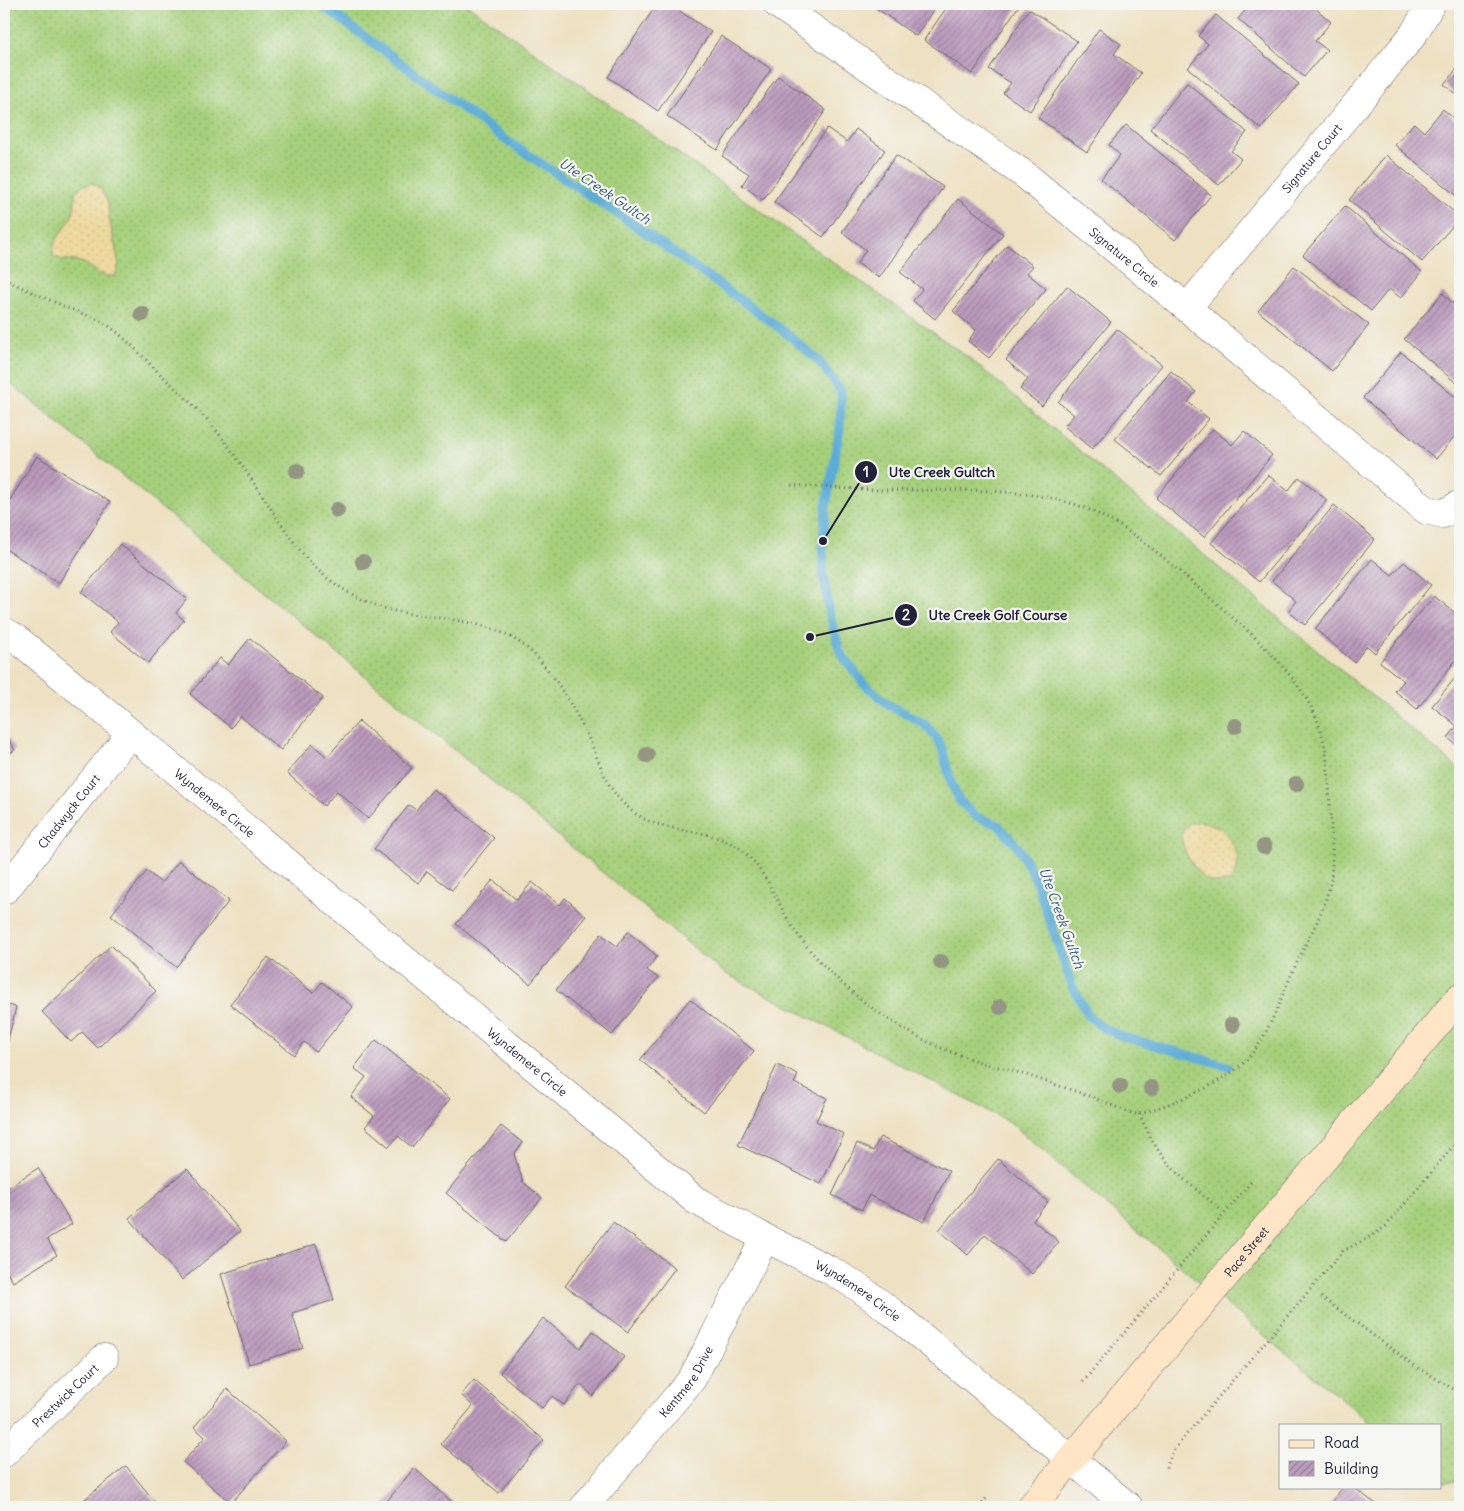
<svg xmlns="http://www.w3.org/2000/svg" width="1464" height="1511" font-family="Delius,sans-serif">
<defs>
<pattern id="grass-dots" width="8" height="8" patternUnits="userSpaceOnUse" patternTransform="scale(1.25)"><rect width="8" height="8" fill="#a6d07b"/><path d="M2 2h.1M6 6h.1" fill="none" stroke="#8fb26b" stroke-width="1.8" stroke-linecap="round"/></pattern>
<pattern id="sand-dots" width="8" height="8" patternUnits="userSpaceOnUse" patternTransform="scale(1.25)"><rect width="8" height="8" fill="#eeda9e"/><path d="M2 2h.1M6 6h.1" fill="none" stroke="#ccbb89" stroke-width="1.8" stroke-linecap="round"/></pattern>
<pattern id="building-hatch" width="6" height="6" patternUnits="userSpaceOnUse" patternTransform="scale(1.25)"><rect width="6" height="6" fill="#bc9bbd"/><path d="M-1 1l2-2M0 6l6-6M5 7l2-2" fill="none" stroke="#987e9b"/></pattern>
</defs>
<rect width="100%" height="100%" fill="#f6f6f2"/>
<filter id="ink" filterUnits="userSpaceOnUse"><feTurbulence type="fractalNoise" baseFrequency=".02" numOctaves="2"/><feDisplacementMap in="SourceGraphic" scale="10" xChannelSelector="R" yChannelSelector="G"/><feConvolveMatrix kernelMatrix="1 2 1 2 8 2 1 2 1" color-interpolation-filters="sRGB"/></filter>
<filter id="wash" filterUnits="userSpaceOnUse"><feTurbulence type="fractalNoise" baseFrequency=".0096" numOctaves="4" result="noise"/><feDisplacementMap in="SourceGraphic" scale="20" xChannelSelector="R" yChannelSelector="G"/><feGaussianBlur stdDeviation="1.12" result="paint"/><feColorMatrix in="noise" values="0 0 0 0 0 0 0 0 0 0 0 0 0 0 0 0 0 1.4 0 .05"/><feComposite in="paint" operator="in"/></filter>
<g filter="url(#wash)">
<rect width="100%" height="100%" fill="#eee1c2"/>
<path fill="url(#grass-dots)" stroke="#64795b" d="M4 4H466L968 357 1460 770V1482H1442L1440 1480V1425H1373L1105 1204 1011 1123 723 972 4 378Z"/>
<path fill="url(#sand-dots)" stroke="#887e6c" d="M92 183 100 188 108 203 109 217 119 265 115 276C97 278 94 265 80 262 69 259 64 262 53 256 53 236 64 232 72 216 75 209 75 199 75 192L82 186Z
M1202 821 1221 828 1231 841 1238 856 1237 869 1231 881C1223 883 1215 884 1207 880 1196 874 1178 844 1182 832 1183 829 1187 825 1190 823Z"/>
<g fill="none" stroke-linecap="round" stroke-linejoin="round">
<path stroke="#5cacd6" stroke-width="9" d="M320 4 503 138 643 231 734 295 782 330 818 360 841 391 840 429 826 506 823 541V574L830 615 840 652 863 683 889 705 923 723 933 733 941 745 952 785 959 800 975 816 998 825 1018 847 1034 876 1073 988 1089 1016 1100 1026 1121 1036 1228 1066"/>
</g>
<g id="blocks">
<path fill="url(#building-hatch)" d="M657 4H669L711 32 658 111 608 77Z
M870 4H938L916 36Z
M949 4H1020L972 74 924 40Z
M1251 4H1311L1331 22 1315 41 1327 50 1304 77 1238 19Z
M1029 9 1077 41 1030 111 1003 93 1011 83 989 69Z
M1216 15 1299 84 1261 129 1188 68 1208 44 1198 36Z
M1099 29 1121 44 1114 54 1141 73 1087 152 1038 118Z
M721 36 771 69 717 150 667 116Z
M1460 65V98L1444 84Z
M778 76 826 110 763 200 742 185 749 174 722 156Z
M1187 83 1247 132 1231 151 1241 159 1219 185 1150 129Z
M1443 109 1460 124V199L1395 145 1414 123 1424 132Z
M1126 125 1211 195 1175 240 1101 179 1120 155 1109 145Z
M827 128 847 142 856 129 885 150 823 237 774 202Z
M896 155 943 187 879 278 857 263 866 250 842 232Z
M1386 155 1460 217 1422 262 1349 200Z
M958 199 1003 234 935 319 913 301 922 289 900 272Z
M1345 206 1422 272 1401 298 1389 289 1371 311 1303 255Z
M1007 245 1033 266 1027 273 1046 289 989 358 968 341 976 330 953 311Z
M1294 266 1369 325 1332 371 1258 311Z
M1067 286 1111 322 1042 406 1020 389 1028 379 1006 360Z
M1442 293 1460 309V386L1404 339Z
M1117 329 1162 365 1092 449 1064 426 1074 415 1058 402Z
M1401 352 1460 401V430L1436 459 1363 398Z
M1171 371 1196 392 1188 402 1209 419 1161 476 1115 439Z
M1213 429 1232 445 1244 431 1272 455 1204 537 1156 498Z
M37 456 110 502 59 583 4 548V510Z
M1268 475 1288 491 1299 477 1327 500 1259 582 1211 543Z
M1334 505 1375 539 1305 625 1288 611 1296 601 1272 581Z
M120 544 187 599 176 613 184 620 148 663 110 632 118 622 81 592Z
M1372 559 1392 575 1404 562 1431 585 1375 653 1367 646 1354 662 1315 629Z
M1434 596 1459 616 1456 619 1460 622V655L1417 709 1395 691 1404 681 1380 662Z
M250 638 323 698 281 750 240 716 231 728 190 694 220 658 228 665Z
M1460 672V748L1448 738 1457 726 1432 706Z
M359 721 412 768 368 819 337 791 324 806 287 773 312 744 327 757Z
M4 732 15 750 4 757Z
M433 789 494 838 452 890 427 871 418 883 374 849 409 805 416 810Z
M179 861 229 901 176 967 111 915 147 871 161 883Z
M493 880 517 900 532 882 560 905 565 898 586 916 530 984 456 924Z
M628 932 657 956 647 970 658 978 612 1035 556 990 601 934 617 946Z
M111 945 156 991 98 1048 82 1032 71 1042 42 1012Z
M268 957 313 993 322 982 353 1007 316 1052 304 1042 294 1055 230 1004Z
M690 999 754 1051 704 1112 640 1060Z
M4 1004 16 1007 4 1057Z
M376 1040 450 1099 412 1147 398 1136 389 1147 365 1127 374 1116 351 1097 366 1077 354 1068Z
M777 1065 798 1075 794 1083 827 1098 816 1121 844 1134 821 1184 738 1145Z
M501 1126 523 1143 514 1154 523 1182 542 1198 506 1242 446 1193Z
M880 1137 949 1171 924 1222 869 1195 862 1210 832 1195 857 1143 873 1151Z
M998 1159 1048 1202 1033 1220 1059 1242 1032 1274 985 1234 968 1255 939 1230Z
M38 1168 72 1224 47 1239 57 1255 13 1282 4 1268V1190Z
M187 1169 240 1231 182 1280 129 1218Z
M613 1222 675 1268 628 1332 565 1286Z
M316 1244 334 1300 292 1313 303 1348 249 1364 221 1274Z
M543 1318 580 1348 593 1331 624 1357 593 1396 580 1384 564 1405 552 1396 542 1408 500 1373Z
M474 1380 544 1440 499 1493 441 1444 473 1406 461 1395Z
M227 1389 286 1441 231 1503 183 1462 205 1437 194 1427Z
M126 1466 159 1507H75Z
M414 1468 458 1507H382Z
M1343 1487H1353L1380 1507H1328Z"/>
</g>
</g>
<g filter="url(#ink)">
<use href="#blocks" fill-opacity="0" stroke="#69656a" stroke-width="1"/>
<g fill="none" stroke-linecap="round" stroke-linejoin="round">
<g stroke="#69656a" stroke-width="29">
<g id="minor">
<path id="s1" d="M777 4 1025 175 1187 308 1426 510 1443 514 1460 504"/>
<path id="s2" d="M1187 308 1382 73 1413 35 1431 4"/>
<path id="s3" d="M4 631 17 639 695 1200 765 1238 830 1270 861 1289 893 1313 1129 1507"/>
<path id="s4" d="M6 889 130 734"/>
<path id="s5" d="M4 1453 104 1358"/>
<path id="s6" d="M584 1507 692 1379 765 1238"/>
</g>
</g>
<g stroke="#69656a" stroke-width="29">
<g id="secondary">
<path id="s7" d="M1031 1507 1460 997"/>
</g>
</g>
<path stroke="#69656a" stroke-width="3" stroke-dasharray="1 4" stroke-linecap="butt" d="M4 279C23 288 43 297 63 306 74 311 87 315 99 320 121 332 139 353 157 371 179 392 202 412 220 435 241 463 260 492 279 521 291 538 303 557 319 571 341 591 371 606 399 612 441 620 487 618 523 645 550 665 574 708 589 739 600 762 606 788 626 806 660 839 711 823 744 852 761 867 770 886 780 905 790 924 802 943 817 958 853 998 903 1034 954 1053 974 1061 995 1066 1016 1072 1045 1081 1073 1090 1102 1101 1110 1104 1130 1114 1138 1114 1141 1114 1160 1107 1163 1106 1191 1096 1232 1078 1251 1055 1272 1029 1283 991 1297 962 1310 935 1326 909 1331 879 1333 862 1332 844 1331 827 1329 795 1330 755 1319 725 1301 675 1249 631 1210 598 1171 564 1133 528 1085 508 1028 486 953 491 893 490 858 490 824 487 789 485
M1139 1114C1147 1129 1153 1145 1164 1158 1179 1178 1202 1193 1221 1210
M1321 1297 1418 1368 1460 1393
M1083 1382 1251 1182
M1166 1468 1174 1449 1343 1251C1358 1243 1373 1236 1386 1226L1460 1138
M979 1507 988 1496"/>
<use href="#minor" stroke="#fff" stroke-width="28"/>
<use href="#secondary" stroke="#fde5c5" stroke-width="28"/>
</g>
<g fill="#949582">
<circle cx="142" cy="314" r="8"/>
<circle cx="297" cy="471" r="8"/>
<circle cx="337" cy="510" r="8"/>
<circle cx="363" cy="562" r="8"/>
<circle cx="1235" cy="726" r="8"/>
<circle cx="647" cy="755" r="8"/>
<circle cx="1296" cy="784" r="8"/>
<circle cx="1264" cy="847" r="8"/>
<circle cx="941" cy="962" r="8"/>
<circle cx="1000" cy="1007" r="8"/>
<circle cx="1232" cy="1025" r="8"/>
<circle cx="1120" cy="1086" r="8"/>
<circle cx="1151" cy="1088" r="8"/>
</g>
</g>
<g text-anchor="middle" dominant-baseline="central" stroke-width="4.5" stroke-linejoin="round" paint-order="stroke">
<g font-size="12" fill="#22223b" stroke="#f6f6f2">
<text stroke="none"><textPath href="#s2" startOffset="195">Signature Court</textPath></text>
<text stroke="none"><textPath href="#s1" startOffset="430">Signature Circle</textPath></text>
<text stroke="none"><textPath href="#s3" startOffset="272">Wyndemere Circle</textPath></text>
<text stroke="none"><textPath href="#s4" startOffset="100">Chadwyck Court</textPath></text>
<text stroke="none"><textPath href="#s3" startOffset="678">Wyndemere Circle</textPath></text>
<text stroke="none"><textPath href="#s7" startOffset="334">Pace Street</textPath></text>
<text stroke="none"><textPath href="#s3" startOffset="1082">Wyndemere Circle</textPath></text>
<text stroke="none"><textPath href="#s6" startOffset="162">Kentmere Drive</textPath></text>
<text stroke="none"><textPath href="#s5" startOffset="84">Prestwick Court</textPath></text>
</g>
<g font-size="14" font-style="italic" fill="#395979" stroke="#f6f6f2">
<text transform="translate(605 191) rotate(34)">Ute Creek Gultch</text>
<text transform="translate(1062 918) rotate(70)">Ute Creek Gultch</text>
</g>
</g>
<path fill="none" stroke="#22223b" stroke-width="2" d="M823 541L866 472M810 637L906 615"/>
<g fill="#22223b" stroke="#f6f6f2" stroke-width="2">
<circle cx="823" cy="541" r="5"/>
<circle cx="810" cy="637" r="5"/>
<circle cx="866" cy="472" r="12"/>
<circle cx="906" cy="615" r="12"/>
</g>
<g font-size="15" text-anchor="middle" font-weight="bold" fill="#fff">
<text x="866" y="477">1</text>
<text x="906" y="620">2</text>
</g>
<g font-size="14" text-anchor="middle" font-weight="bold" fill="#22223b" stroke="#f6f6f2" stroke-width="4.5" stroke-linejoin="round" paint-order="stroke">
<text x="942" y="477">Ute Creek Gultch</text>
<text x="998" y="620">Ute Creek Golf Course</text>
</g>
<rect width="1464" height="1511" fill="none" stroke="#f6f6f2" stroke-width="20"/>
<rect x="1279" y="1424" width="162" height="65" fill="#f6f6f2" stroke="#a1a1a9"/>
<rect x="1289" y="1440" width="25" height="8" fill="#fde5c5" stroke="#a1a1a9"/>
<text x="1324" y="1448" font-size="15" fill="#22223b">Road</text>
<rect x="1289" y="1461" width="25" height="15" fill="url(#building-hatch)" stroke="#a1a1a9"/>
<text x="1324" y="1474" font-size="15" fill="#22223b">Building</text>
</svg>
